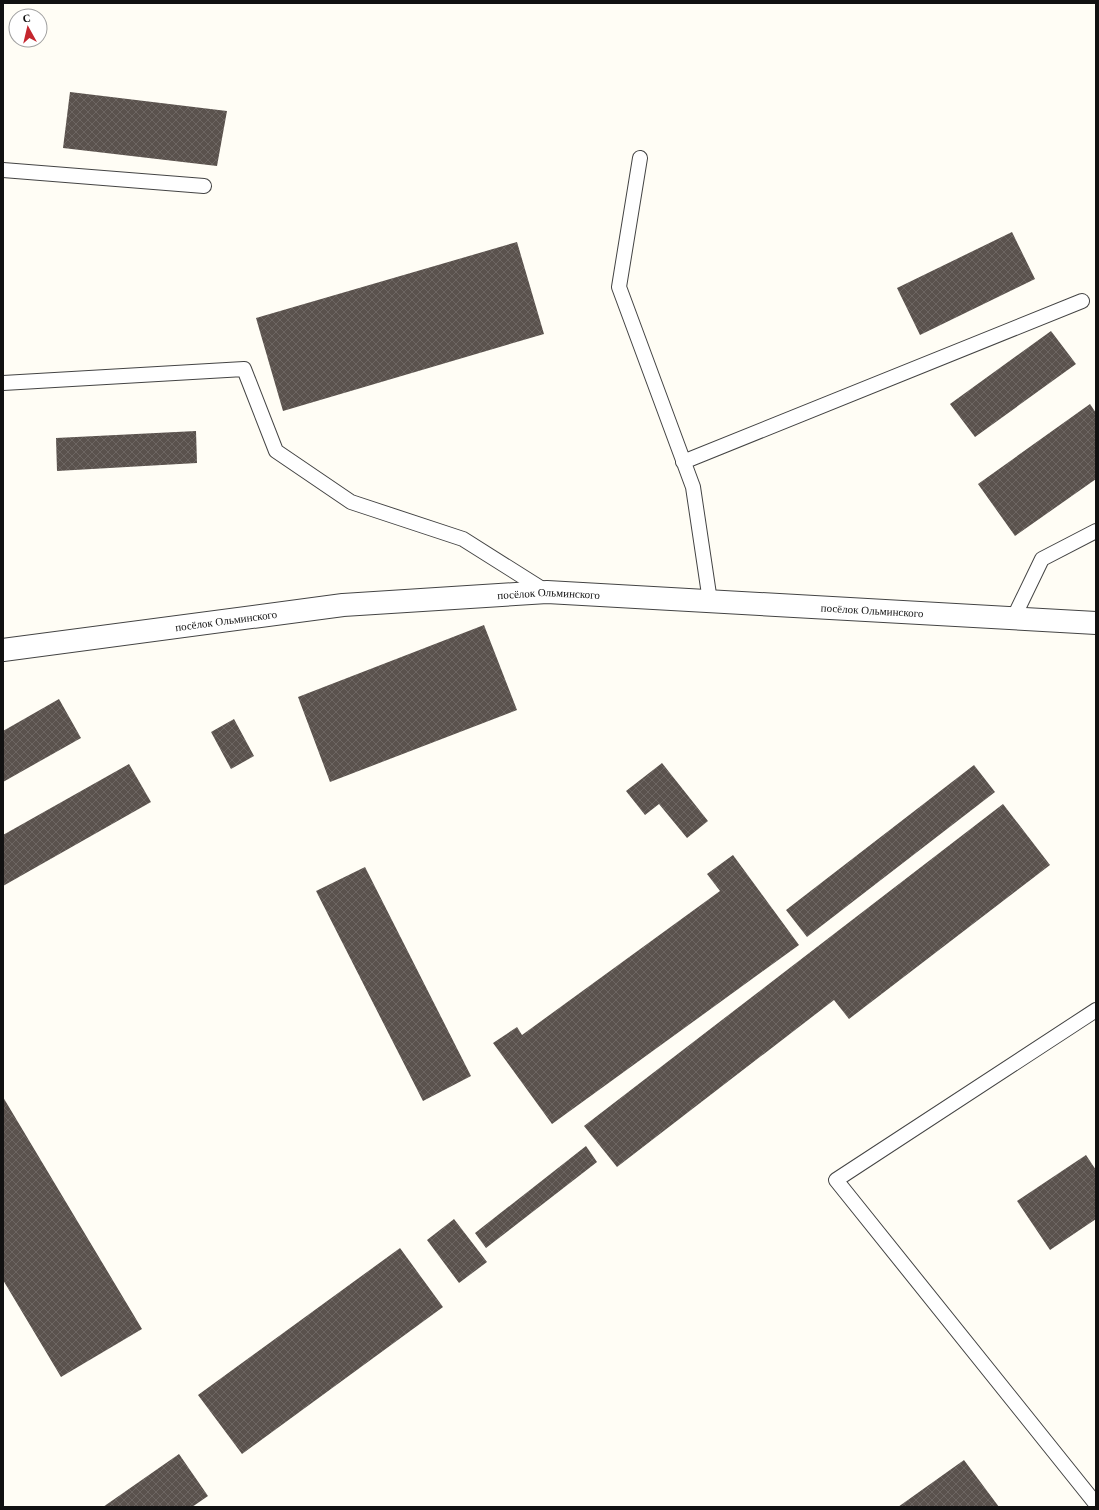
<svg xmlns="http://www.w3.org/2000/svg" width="1099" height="1510" font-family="Georgia,serif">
<defs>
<pattern id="building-cross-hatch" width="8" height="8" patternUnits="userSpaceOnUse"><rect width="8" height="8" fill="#5a524d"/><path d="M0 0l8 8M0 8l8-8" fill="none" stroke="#6d6662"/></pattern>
</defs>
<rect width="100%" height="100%" fill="#fffdf5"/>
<path fill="url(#building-cross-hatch)" d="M70 92 227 111 217 166 63 148Z
M1012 232 1035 279 920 335 897 288Z
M517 242 544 334 283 411 256 318Z
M1051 331 1076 364 975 437 950 404Z
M1090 404 1096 413V479L1015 536 978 484Z
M196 431 197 463 57 471 56 438Z
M484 625 517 710 330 782 298 697Z
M59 699 81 738 3 782V731Z
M234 719 254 756 231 769 211 732Z
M662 763 708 821 687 838 659 804 645 815 626 791Z
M129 764 151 802 3 886V835Z
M974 765 995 792 807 937 786 910Z
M1003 804 1050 865 849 1019 834 1000 617 1167 584 1126Z
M733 855 799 945 552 1124 493 1043 517 1027 522 1035 720 891 707 874Z
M365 867 471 1076 423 1101 316 891Z
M3 1097 142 1329 61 1377 3 1280Z
M586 1146 597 1162 486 1248 475 1233Z
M1086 1155 1096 1170V1219L1050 1250 1017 1201Z
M454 1219 487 1262 459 1283 427 1240Z
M400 1248 443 1307 242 1454 198 1395Z
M179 1454 208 1496 192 1507H103Z
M964 1460 999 1507H898Z"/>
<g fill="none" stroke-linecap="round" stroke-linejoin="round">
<g stroke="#444" stroke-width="16">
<path id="service" d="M640 158 619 287 693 487 710 601
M3 170 204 186
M3 383 244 369 276 451 351 502 463 539 547 592
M683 462 1082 301
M1013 619 1042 559 1096 531
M1096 1010 836 1180 1096 1504"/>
</g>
<g stroke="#444" stroke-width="24">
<g id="minor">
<path id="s1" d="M3 650 343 605 547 592 1096 623"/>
</g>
</g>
<use href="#service" stroke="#fff" stroke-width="14"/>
<use href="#minor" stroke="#fff" stroke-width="22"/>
</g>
<g text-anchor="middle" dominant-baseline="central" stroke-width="4" stroke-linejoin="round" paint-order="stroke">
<g font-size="11" fill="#111" stroke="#fff">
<text stroke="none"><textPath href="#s1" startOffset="549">посёлок Ольминского</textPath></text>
<text stroke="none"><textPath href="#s1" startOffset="873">посёлок Ольминского</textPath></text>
<text stroke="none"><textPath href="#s1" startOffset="225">посёлок Ольминского</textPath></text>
</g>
</g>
<rect width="1099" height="1510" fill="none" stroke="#111111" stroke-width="8"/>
<g transform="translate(28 28) rotate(352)"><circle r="19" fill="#ffffff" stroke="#a0a0a0"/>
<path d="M0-3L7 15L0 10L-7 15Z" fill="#c4262e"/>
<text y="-6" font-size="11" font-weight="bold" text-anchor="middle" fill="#111111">С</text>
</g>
</svg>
